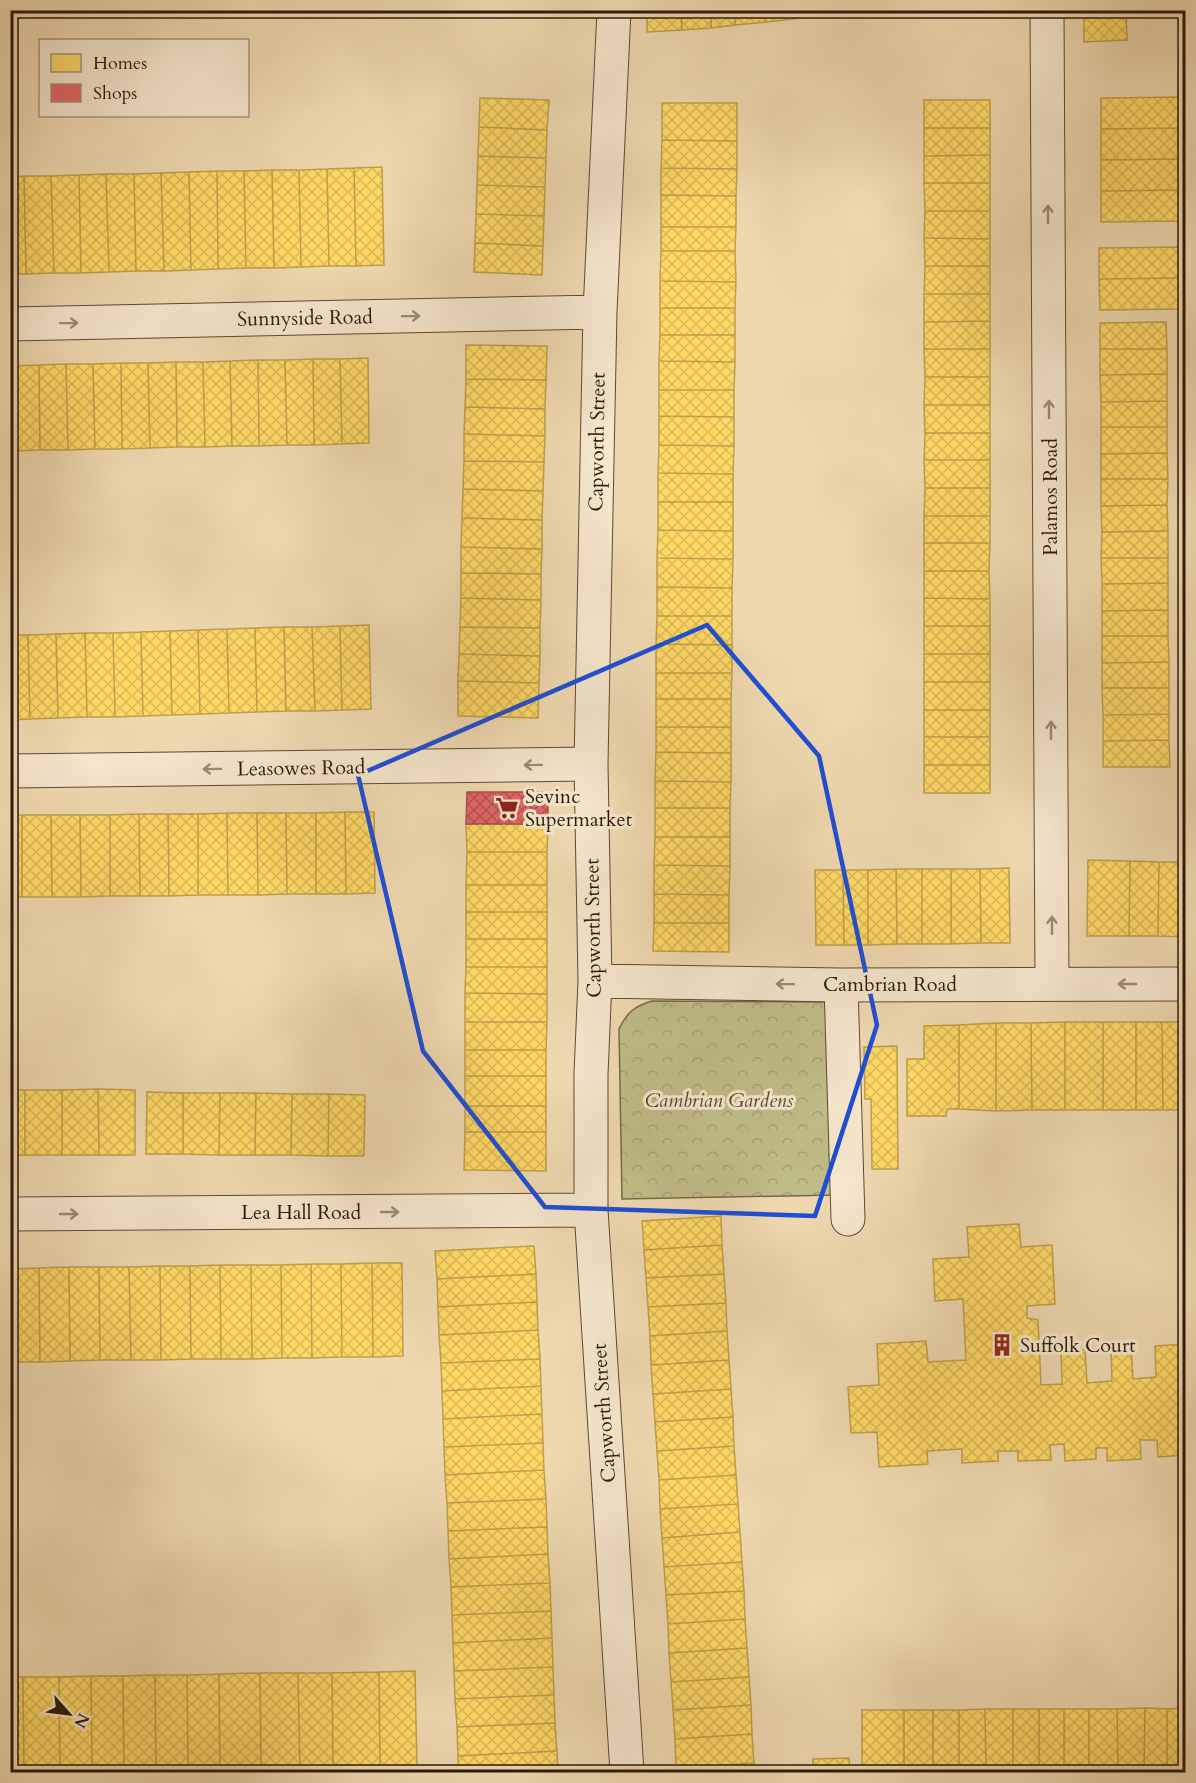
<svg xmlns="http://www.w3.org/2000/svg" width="1196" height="1783" font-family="Cardo,serif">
<defs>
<pattern id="park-crowns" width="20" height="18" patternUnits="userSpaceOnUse" patternTransform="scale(1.5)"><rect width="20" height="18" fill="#c0bc87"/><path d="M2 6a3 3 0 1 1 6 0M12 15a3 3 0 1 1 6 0" fill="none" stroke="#a5a173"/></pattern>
<pattern id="homes-cross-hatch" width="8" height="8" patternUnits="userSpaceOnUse" patternTransform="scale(1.5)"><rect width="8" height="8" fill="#ffd966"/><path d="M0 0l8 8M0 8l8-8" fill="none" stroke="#dbba57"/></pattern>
<pattern id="shops-cross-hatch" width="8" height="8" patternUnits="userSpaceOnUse" patternTransform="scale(1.5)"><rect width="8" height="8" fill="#e06666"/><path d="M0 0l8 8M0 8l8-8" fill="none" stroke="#b65352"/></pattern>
</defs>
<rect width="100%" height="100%" fill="#efd8b0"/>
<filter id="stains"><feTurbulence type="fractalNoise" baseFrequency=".00333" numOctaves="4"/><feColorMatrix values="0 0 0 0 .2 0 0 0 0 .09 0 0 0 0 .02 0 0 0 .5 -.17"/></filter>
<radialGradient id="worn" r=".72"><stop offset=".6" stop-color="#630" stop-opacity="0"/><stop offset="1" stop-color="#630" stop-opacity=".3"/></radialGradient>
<path fill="url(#park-crowns)" stroke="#766a48" stroke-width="1.5" d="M652 1001 830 1002 837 1195 622 1199 619 1029C627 1012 635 1006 652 1001Z"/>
<path fill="url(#homes-cross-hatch)" stroke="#bf9f4a" stroke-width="1.5" d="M647 10H681L682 30 647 32Z
M681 10H711V28L682 30Z
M711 10H735V25L711 28Z
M735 10H765L766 22 735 25Z
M765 10H792L793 19 766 22Z
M792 10H820V16L793 19Z
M820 10H847V14L820 16Z
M1084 10H1126L1127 40 1084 42Z
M1184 97V128L1101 129V98Z
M480 98 549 100 547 130 479 127Z
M924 100H990V128H924Z
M662 103H737V141L662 140Z
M479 127 547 130 546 158 478 156Z
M924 128H990V155L924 156Z
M1184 128V159L1101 160V129Z
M662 140 737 141V169L661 168Z
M990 155V183H924V156Z
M478 156 546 158 545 187 477 185Z
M1184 159 1185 190 1101 191V160Z
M382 167 384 265 356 266 354 168Z
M354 168 356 266H329L327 169Z
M661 168 737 169 736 196 661 195Z
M327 169 329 266 301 267 299 170Z
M272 170 274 268H246L244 171Z
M272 170H299L301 267 274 268Z
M217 171 218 269 191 270 189 172Z
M217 171H244L246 268 218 269Z
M189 172 191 270 164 271 161 173Z
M161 173 164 271H136L134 174Z
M106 174 109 272 81 273 79 175Z
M106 174H134L136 271 109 272Z
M79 175 81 273H54L51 176Z
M24 176 26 274H10V177Z
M24 176H51L54 273 26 274Z
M924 183H990V211H925Z
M477 185 545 187 544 216 476 214Z
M1185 190V221L1101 222V191Z
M661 195 736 196V227H661Z
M925 211H990V239L924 238Z
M476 214 544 216 543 246 475 243Z
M661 227H736L735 251H661Z
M924 238 990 239V266H925Z
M475 243 543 246 542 275 474 272Z
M1183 247 1184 278 1099 279V248Z
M661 251H735L736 282 660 281Z
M925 266H990V294H924Z
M1184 278V309L1100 310 1099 279Z
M660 281 736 282 735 308H660Z
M924 294H990V321L924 322Z
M660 308H735V335H660Z
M990 321V349H924V322Z
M1166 322 1167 349H1100V323Z
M660 335H735V362L659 361Z
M466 345 547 346 546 380 466 379Z
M924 349H990V377H925Z
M1100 349H1167V374L1100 375Z
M368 358 369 443 342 444 340 359Z
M313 359H340L342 444 314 445Z
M313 359 314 445H287L285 360Z
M258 360H285L287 445 259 446Z
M258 360 259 446H232L230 361Z
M230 361 232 446 205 447 203 362Z
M659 361 735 362 734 390H659Z
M176 362H203L205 447H177Z
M176 362 177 447 150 448 148 363Z
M121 363H148L150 448 122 449Z
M121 363 122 449H95L93 364Z
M66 364H93L95 449 68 450Z
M66 364 68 450H40L39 365Z
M39 365 40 450 13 451 11 366Z
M10 366 13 451H10Z
M1167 374V401L1101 402 1100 375Z
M925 377H990V405H924Z
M466 379 546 380 545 409 465 407Z
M659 390H734V417L659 416Z
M1167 401V427H1101V402Z
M924 405H990V433H925Z
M465 407 545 409V436L464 434Z
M659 416 734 417V446L659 445Z
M1101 427H1167V453L1101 454Z
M925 433H990V460H924Z
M464 434 545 436 544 462 464 461Z
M659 445 734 446 733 474 658 473Z
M1167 453 1168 479H1101V454Z
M924 460H990V488H925Z
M464 461 544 462 543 491 463 489Z
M658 473 733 474V502H658Z
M1101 479H1168L1167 505 1101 506Z
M925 488H990V516H924Z
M463 489 543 491 542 520 462 518Z
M658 502H733V531L658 530Z
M1167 505 1168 531 1102 532 1101 506Z
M924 516H990V543H924Z
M462 518 542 520V549L461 547Z
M658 530 733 531V559L657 558Z
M1168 531V558H1101L1102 532Z
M924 543H990L989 571H924Z
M461 547 542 549 541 574 461 573Z
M657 558 733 559 732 588 657 587Z
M1101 558H1168V583L1102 584Z
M924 571H989L990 599 924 598Z
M461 573 541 574V600L461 598Z
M1168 583V610L1102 611V584Z
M657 587 732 588V616H657Z
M461 598 541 600 540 628 460 627Z
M924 598 990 599V626H924Z
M1168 610V636H1102V611Z
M657 616H732V645L656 644Z
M369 625 371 709 342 710 340 626Z
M340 626 342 710 315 711 312 627Z
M924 626H990V654H924Z
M284 627 286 711 257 712 255 628Z
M284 627H312L315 711H286Z
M460 627 540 628V656L459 654Z
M255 628 257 712 229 713 227 629Z
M227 629 229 713 200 714 198 630Z
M198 630 200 714 172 715 170 631Z
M170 631 172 715 143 716 141 632Z
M141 632 143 716 115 717 113 633Z
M85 633 87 717 58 718 56 634Z
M85 633H113L115 717H87Z
M56 634 58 718 30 719 28 635Z
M10 635H28L30 719 10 720Z
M1102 636H1168L1169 662 1102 663Z
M656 644 732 645V673H656Z
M459 654 540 656 539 683 458 681Z
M924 654H990V682H924Z
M1169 662V688H1102V663Z
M656 673H732L731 699H656Z
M458 681 539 683 538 718 458 716Z
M924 682H990V710H924Z
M1102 688H1169V714L1103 715Z
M656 699H731V727H656Z
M924 710H990V737H924Z
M1169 714V740L1103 741V715Z
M656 727H731V753L656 752Z
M924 737H990V765H924Z
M1169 740 1170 767H1103V741Z
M656 752 731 753V782L655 781Z
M924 765H990V793H924Z
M655 781 731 782 730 808H655Z
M655 808H730V837H655Z
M345 812H374L375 893 346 894Z
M345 812 346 894H316V813Z
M227 813H257L258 895H228Z
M227 813 228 895H198V814Z
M257 813H286L287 894 258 895Z
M286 813H316V894H287Z
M139 814H168L169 896H140Z
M139 814 140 896H110V815Z
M168 814H198V895L169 896Z
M22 815H51L52 897H22Z
M22 815V897H10V816Z
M51 815H80L81 897H52Z
M80 815H110V896L81 897Z
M466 824H548L547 852H467Z
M655 837H730V866L654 865Z
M467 852H547V885H466Z
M1088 860 1130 861 1129 936H1087Z
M1130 861 1159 862 1158 936H1129Z
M1159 862H1185L1184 937 1158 936Z
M1185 862H1186V937H1184Z
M654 865 730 866 729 895 654 894Z
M1009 868 1010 943H981L980 869Z
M896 869H922V944H897Z
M896 869 897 944 868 945V870Z
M922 869H951V944H922Z
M951 869H980L981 943 951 944Z
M815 870H843L844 945H816Z
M843 870H868V945H844Z
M466 885H547V912H466Z
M654 894 729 895V923H654Z
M466 912H547V939H466Z
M654 923H729V952L653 951Z
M466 939H547V967H466Z
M466 967H547V994L465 993Z
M465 993 547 994V1022H465Z
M465 1022H547L546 1050H465Z
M1065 1022H1103V1110H1065Z
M1065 1022V1110H1032L1031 1023Z
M1103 1022H1136V1110H1103Z
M1136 1022H1162L1163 1110H1136Z
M1162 1022H1186V1110H1163Z
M996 1023H1031L1032 1110 996 1111Z
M996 1023V1111L959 1109V1025Z
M959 1025V1109H947L946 1116H907V1059H924V1026Z
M897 1046 898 1169H872L871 1099H865L864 1047Z
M465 1050H546V1076H465Z
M465 1076H546V1106H465Z
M98 1089 99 1155H62V1090Z
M98 1089 135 1090V1155H99Z
M10 1090H25V1155L10 1156Z
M25 1090H62V1155H25Z
M147 1092 183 1093V1154H146Z
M183 1093H220L219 1155 183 1154Z
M220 1093H256L255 1155H219Z
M256 1093 292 1094 291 1155H255Z
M292 1094H329L328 1156 291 1155Z
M329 1094 365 1095 364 1156H328Z
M465 1106H546V1132H465Z
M465 1132H546V1171L464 1170Z
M721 1216 722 1245 644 1250 642 1221Z
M1019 1224 1021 1247 1052 1245 1055 1304 1027 1306V1318L1038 1320 1041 1385 1062 1384 1061 1351 1085 1350 1087 1383 1112 1381 1111 1349 1131 1348 1133 1379 1156 1377 1155 1346 1186 1344V1455L1158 1457 1157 1440H1140L1141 1459 1107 1461V1448H1096V1459L1065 1461 1064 1444 1050 1445 1051 1460 1018 1461V1451H998V1461L962 1463V1449L927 1451 928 1464 879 1467 877 1432 851 1433 848 1387 879 1385 877 1344 926 1341 928 1362 966 1360 963 1299 935 1301 933 1259 969 1257 967 1227Z
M722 1245 724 1274 646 1278 644 1250Z
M534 1246 536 1274 437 1279 435 1251Z
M372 1263H402L403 1356 373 1357Z
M372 1263 373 1357H342L341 1264Z
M311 1264H341L342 1357 312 1358Z
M311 1264 312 1358H282L281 1265Z
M220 1265H251L252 1359H221Z
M220 1265 221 1359H191L190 1266Z
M251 1265H281L282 1358 252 1359Z
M160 1266H190L191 1359 161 1360Z
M160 1266 161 1360H131L129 1267Z
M69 1267H99L100 1360 70 1361Z
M69 1267 70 1361 40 1362 39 1268Z
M99 1267H129L131 1360H100Z
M39 1268 40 1362H10V1269Z
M536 1274 537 1302 438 1307 437 1279Z
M724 1274 726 1303 648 1307 646 1278Z
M537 1302 538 1330 439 1335 438 1307Z
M726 1303 727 1331 650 1336 648 1307Z
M538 1330 540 1359 441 1363 439 1335Z
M727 1331 729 1360 651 1365 650 1336Z
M540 1359 541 1386 442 1391 441 1363Z
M729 1360 731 1389 653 1394 651 1365Z
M541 1386 542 1414 443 1419 442 1391Z
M731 1389 733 1417 655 1422 653 1394Z
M542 1414 543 1443 444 1447 443 1419Z
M733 1417 734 1446 657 1451 655 1422Z
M543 1443 544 1470 445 1475 444 1447Z
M734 1446 736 1475 659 1480 657 1451Z
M544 1470 546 1499 447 1503 445 1475Z
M736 1475 738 1504 660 1509 659 1480Z
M546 1499 547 1527 448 1531 447 1503Z
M738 1504 740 1532 662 1538 660 1509Z
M547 1527 548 1554 449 1559 448 1531Z
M740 1532 742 1562 664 1567 662 1538Z
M548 1554 550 1583 451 1587 449 1559Z
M742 1562 744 1591 666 1595 664 1567Z
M550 1583 551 1611 452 1615 451 1587Z
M744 1591 745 1619 668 1624 666 1595Z
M551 1611 552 1638 453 1643 452 1615Z
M745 1619 747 1648 669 1653 668 1624Z
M552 1638 553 1667 454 1671 453 1643Z
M747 1648 749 1677 671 1682 669 1653Z
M553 1667 554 1695 455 1699 454 1671Z
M415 1671 417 1769H380L379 1672Z
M379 1672 380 1769 333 1770 332 1673Z
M260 1673 261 1770H220L219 1674Z
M260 1673H298L300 1770H261Z
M298 1673H332L333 1770H300Z
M219 1674 220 1770 188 1771 187 1675Z
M155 1675 156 1771H124L123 1676Z
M155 1675H187L188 1771H156Z
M91 1676 92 1771H60L59 1677Z
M91 1676H123L124 1771H92Z
M10 1677H23L24 1772H10Z
M23 1677H59L60 1771 24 1772Z
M749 1677 751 1705 673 1710 671 1682Z
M554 1695 555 1723 457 1727 455 1699Z
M751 1705 752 1734 675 1739 673 1710Z
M1145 1708 1144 1772H1118L1117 1709Z
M1145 1708 1167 1709V1772H1144Z
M1186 1708V1772H1167V1709Z
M985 1709 986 1772H959V1710Z
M985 1709H1013V1772H986Z
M1013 1709H1039V1772H1013Z
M1039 1709H1064V1772H1039Z
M1064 1709H1089V1772H1064Z
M1089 1709H1117L1118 1772H1089Z
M862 1710H904V1772H862Z
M904 1710H933V1772H904Z
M933 1710H959V1772H933Z
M555 1723 557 1751 458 1756 457 1727Z
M752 1734 754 1763 676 1768 675 1739Z
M557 1751 558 1772H458V1756Z
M849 1758 850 1772H813V1759Z
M754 1763 755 1772H677L676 1768Z
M813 1769V1772H772V1770Z"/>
<path fill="url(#shops-cross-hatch)" stroke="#aa4f4a" stroke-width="1.5" d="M467 792H548V824H466Z"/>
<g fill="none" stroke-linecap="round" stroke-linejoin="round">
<g stroke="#5c4933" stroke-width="35">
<path id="minor" d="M614 10 600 312 598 410 591 764 595 981 591 1074V1210L627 1772
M1047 10 1052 984
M10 324 600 312
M10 771 591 764
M595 981 841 985 1186 984
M841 985 848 1219
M10 1214 591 1210"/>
</g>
<use href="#minor" stroke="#f5e6cc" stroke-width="33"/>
</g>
<defs><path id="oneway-shaft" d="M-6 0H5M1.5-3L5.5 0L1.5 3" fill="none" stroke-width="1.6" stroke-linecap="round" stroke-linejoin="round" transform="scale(1.5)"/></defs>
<g stroke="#9a8a74">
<use href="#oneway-shaft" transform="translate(1048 214) rotate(-90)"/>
<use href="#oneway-shaft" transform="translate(411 316) rotate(-1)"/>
<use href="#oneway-shaft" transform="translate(69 323) rotate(-1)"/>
<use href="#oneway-shaft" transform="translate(1049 409) rotate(-90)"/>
<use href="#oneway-shaft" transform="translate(1051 730) rotate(-90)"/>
<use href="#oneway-shaft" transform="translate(533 765) rotate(179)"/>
<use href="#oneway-shaft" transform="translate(212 769) rotate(179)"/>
<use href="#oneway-shaft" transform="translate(1052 925) rotate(-90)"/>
<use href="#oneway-shaft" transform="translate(785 984) rotate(-179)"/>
<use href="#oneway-shaft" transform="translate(1127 984) rotate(-180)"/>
<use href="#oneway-shaft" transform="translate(390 1212)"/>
<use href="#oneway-shaft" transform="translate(69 1214)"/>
</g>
<path fill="none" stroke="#1d4ed8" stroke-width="4.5" stroke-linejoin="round" d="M707 625 819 756 877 1025 815 1216 545 1207 423 1051 358 775Z"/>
<defs>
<g id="supermarket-bare" transform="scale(1.8)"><path d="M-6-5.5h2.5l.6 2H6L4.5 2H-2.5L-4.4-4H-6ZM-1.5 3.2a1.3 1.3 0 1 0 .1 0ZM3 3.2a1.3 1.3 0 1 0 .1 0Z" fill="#8f2418" stroke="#f5e6cc" stroke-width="2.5" paint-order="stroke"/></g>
<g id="building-bare" transform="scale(1.8)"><path d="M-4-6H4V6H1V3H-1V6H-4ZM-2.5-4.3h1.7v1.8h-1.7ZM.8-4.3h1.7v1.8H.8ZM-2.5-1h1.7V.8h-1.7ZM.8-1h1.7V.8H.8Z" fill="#8f2418" stroke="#f5e6cc" stroke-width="2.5" paint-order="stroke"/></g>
</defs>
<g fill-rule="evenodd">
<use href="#supermarket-bare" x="507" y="808"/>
<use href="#building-bare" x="1002" y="1345"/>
</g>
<g text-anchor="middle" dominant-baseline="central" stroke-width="6" stroke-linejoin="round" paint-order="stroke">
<g font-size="20" fill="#2b1909" stroke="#f5e6cc">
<text transform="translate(305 318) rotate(-1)">Sunnyside Road</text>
<text transform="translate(597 442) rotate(-89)">Capworth Street</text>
<text transform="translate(1050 497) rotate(-90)">Palamos Road</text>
<text transform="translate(301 768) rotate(-1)">Leasowes Road</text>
<text transform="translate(593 928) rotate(-91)">Capworth Street</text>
<text x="890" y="984">Cambrian Road</text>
<text x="301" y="1212">Lea Hall Road</text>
<text transform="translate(604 1413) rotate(-94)">Capworth Street</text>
</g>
<g font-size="20" fill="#2b1909" stroke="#f5e6cc" text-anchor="start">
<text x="525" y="796">Sevinc<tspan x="525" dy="23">Supermarket</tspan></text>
<text x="1020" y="1345">Suffolk Court</text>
</g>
<g font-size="20" font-style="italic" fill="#584a2f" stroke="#f5e6cc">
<text x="719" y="1100">Cambrian Gardens</text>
</g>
</g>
<rect width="1196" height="1783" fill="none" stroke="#efd8b0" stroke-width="36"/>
<rect x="12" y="12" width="1172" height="1759" fill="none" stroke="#2b1909" stroke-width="3"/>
<rect x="18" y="18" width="1160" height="1747" fill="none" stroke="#2b1909" stroke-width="1.5"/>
<rect x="39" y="39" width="210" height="78" fill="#f5e6cc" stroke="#a4947e" stroke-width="1.5"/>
<rect x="51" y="54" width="30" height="18" fill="#ffd966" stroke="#a4947e" stroke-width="1.5"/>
<text x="93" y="69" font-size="18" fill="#2b1909">Homes</text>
<rect x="51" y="84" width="30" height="18" fill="#e06666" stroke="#a4947e" stroke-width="1.5"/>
<text x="93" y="99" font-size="18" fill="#2b1909">Shops</text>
<g transform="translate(69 1714) rotate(118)" stroke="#f5e6cc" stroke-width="4.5" paint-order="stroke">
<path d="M0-4.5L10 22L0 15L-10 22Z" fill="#2b1909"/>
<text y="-9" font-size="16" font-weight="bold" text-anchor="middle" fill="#2b1909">N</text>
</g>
<rect width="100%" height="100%" filter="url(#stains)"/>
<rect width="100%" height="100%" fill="url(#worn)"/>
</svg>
